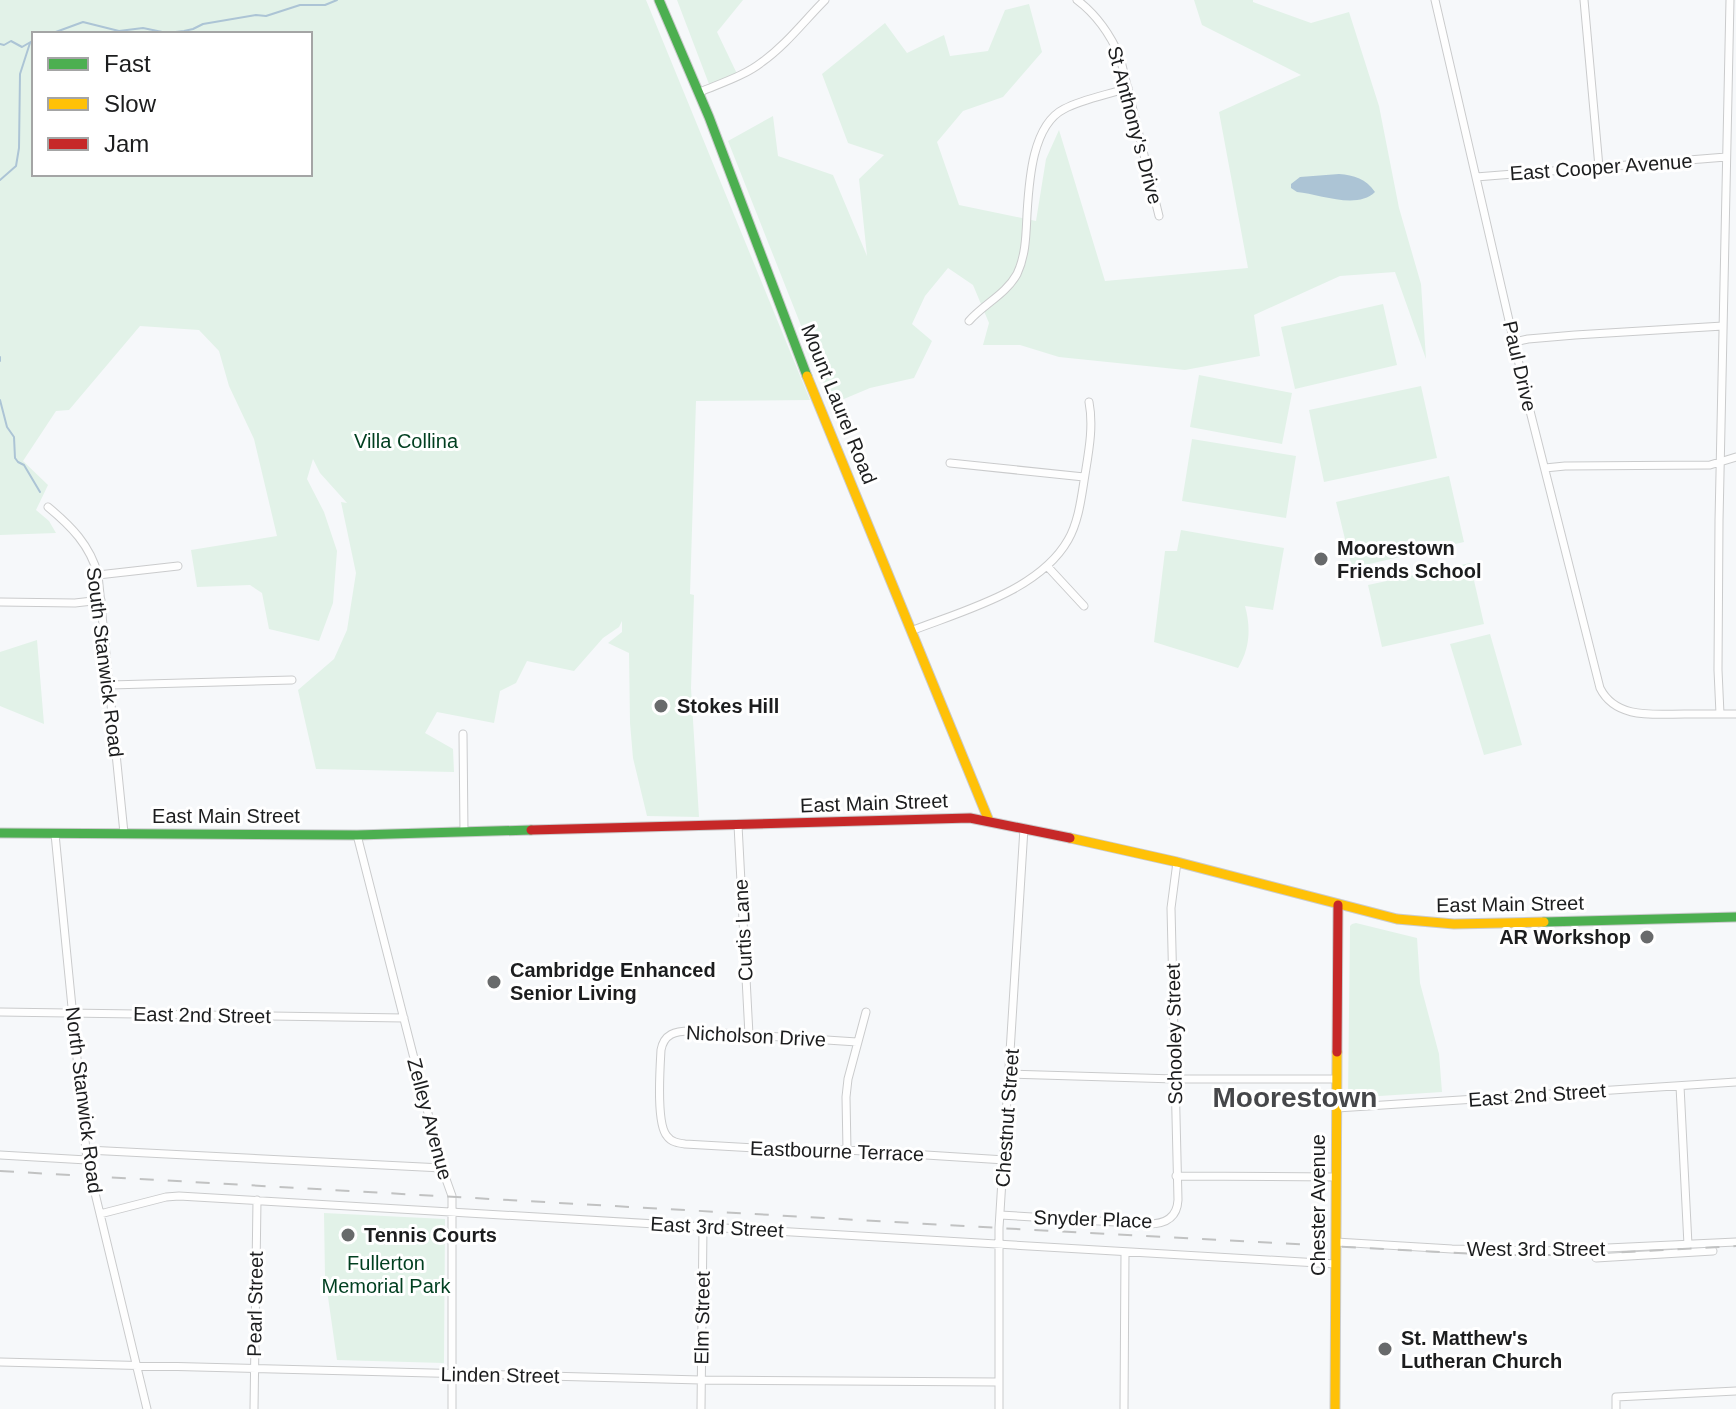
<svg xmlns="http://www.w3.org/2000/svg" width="1736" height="1409" font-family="Helvetica,sans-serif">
<rect width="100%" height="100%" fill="#f6f8fa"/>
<path fill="#e2f2e8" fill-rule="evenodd" d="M0 0H646L810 400 696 401 690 594 694 595 691 688 699 817 647 816 633 758 630 723 629 653 608 643 622 632V621L619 627 603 638 574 671 527 661 516 683 500 691 494 723 437 712 425 733 453 749 454 772 316 769 298 690 334 659 347 630 356 573 341 502 347 503 320 473 313 459 307 479 324 512 337 551 333 603 319 641 269 629 262 593 250 585 197 587 191 550 277 536 254 439 229 386 219 351 199 330 140 326 69 410 56 411 23 461 48 485 36 510 49 521 56 533 0 535ZM34 34H310V174H34Z
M677 0H743L717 32 740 80 712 92Z
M1194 0H1253V2L1311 23 1349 12 1379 106 1399 208 1421 284 1426 359 1395 272 1340 276 1254 315 1260 356 1185 370 1059 357 1020 345H983L989 323 973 285 948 268 925 296 912 324 932 341 914 378 870 388 832 404 728 141 773 116 778 156 833 175 867 256 859 179 884 155 848 143 822 74 885 23 907 53 944 35 950 56 988 51 1005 10 1029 4 1042 52 1003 97 963 111 937 142 959 205 1036 221 1046 159 1059 130 1105 281 1248 268 1219 112 1301 75 1202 25Z
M1383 304 1397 365 1295 389 1281 327Z
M1199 375 1292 393 1282 444 1190 427Z
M1421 386 1437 458 1324 482 1309 410Z
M1192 439 1296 456 1286 518 1182 501Z
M1449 476 1464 542 1352 568 1336 502Z
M1181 530 1284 548 1273 610 1245 606C1251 628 1250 648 1238 668L1154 642 1165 551H1177Z
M1470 563 1484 624 1382 647 1368 585Z
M1490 634 1522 745 1484 755 1450 644Z
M37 640 44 724 0 706V652Z
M1356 923 1417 938 1420 983 1439 1054 1442 1092 1348 1098 1350 926 1352 924Z
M324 1213 445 1219 444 1363 337 1360 325 1276Z"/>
<path fill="#acc4d5" d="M1339 174C1354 175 1366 179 1375 192 1357 210 1319 194 1297 192L1291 188V184L1300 177Z"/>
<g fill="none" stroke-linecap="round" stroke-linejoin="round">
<path stroke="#acc4d5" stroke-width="2" d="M45 34 53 33 83 22 119 31 143 28 167 33 184 31 193 29 203 24 256 15 266 16 300 5H325L337 0
M0 44 4 45 11 41 22 47 34 40
M0 180 16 166 19 148 20 74 30 43
M0 357V361
M0 400 7 427 14 437 15 458 18 462 24 465 40 492"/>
<g stroke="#cacbcc" stroke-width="9">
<path id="street" d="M1077 0C1097 15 1110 34 1120 57L1159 216
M1435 0 1529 407 1600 688C1616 720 1655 714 1685 714 1702 714 1719 714 1736 714
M1584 0 1599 167
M700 92C721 83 744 76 762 62 786 45 804 21 825 0
M1476 177 1726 157
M969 321C984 304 1006 294 1017 274 1026 255 1026 234 1027 214 1029 182 1032 125 1064 109 1083 99 1107 95 1128 88
M1515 342 1528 339 1575 335 1723 326
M950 463 1084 477
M1545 468 1565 466 1710 465 1736 457
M48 507C71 526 90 545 98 575L124 833
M1047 566 1084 606
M98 575 178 566
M0 602 75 603 101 600
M911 631C962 611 1039 591 1068 540 1078 523 1081 500 1084 481 1088 455 1094 428 1089 402
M110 685 292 680
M1720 714 1718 670 1719 521 1730 0
M463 734 464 832
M738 825 749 1035
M55 834 87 1160 147 1409
M357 835 442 1168 452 1196V1409
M0 1012 404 1018
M857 1042 690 1031C675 1031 664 1034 661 1050 660 1068 656 1124 667 1136 671 1142 678 1143 685 1144L789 1150H847L1005 1160
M1009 1074 1175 1079H1337
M1680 1086 1688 1245
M1337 1108 1736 1082
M87 1150 442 1168
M847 1150 846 1097 848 1079 866 1012
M0 1155 87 1160
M1176 1176 1336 1177
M100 1214 166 1197 179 1196 1336 1264
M1000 1215 1148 1224C1165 1224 1177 1218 1178 1200L1171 908 1177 862
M1336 1242 1452 1249 1543 1251 1736 1242
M1596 1258 1713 1251
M0 1362 701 1380 999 1382
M254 1409 257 1200
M701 1409 703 1227
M999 1409V1228L1024 828
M1124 1409 1125 1252
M1616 1409V1397L1736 1391"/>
</g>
<g stroke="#cacbcc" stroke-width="11">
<path id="fast" d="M659 0 709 117 807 376
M0 833 357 835 531 830
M1544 922 1736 917"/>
</g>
<g stroke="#cacbcc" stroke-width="11">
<path id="slow" d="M807 376 989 821
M1070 838 1177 862 1397 919 1454 924 1544 922
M1335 1409 1337 1052"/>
</g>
<g stroke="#cacbcc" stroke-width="11">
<path id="jam" d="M531 830 970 818 1070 838
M1337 1052 1338 905"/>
</g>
<use href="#street" stroke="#fefefe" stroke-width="7"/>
<use href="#fast" stroke="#4caf50" stroke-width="9"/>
<use href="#slow" stroke="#ffc107" stroke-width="9"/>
<use href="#jam" stroke="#c62828" stroke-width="9"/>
<path stroke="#c1c2c2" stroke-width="2" stroke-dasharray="14 14" stroke-linecap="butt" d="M0 1171 999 1228 1496 1255H1574L1736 1246"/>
</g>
<g fill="#686a6b" stroke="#fff" stroke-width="3">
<circle cx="1321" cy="559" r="8"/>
<circle cx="661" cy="706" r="8"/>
<circle cx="1647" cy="937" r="8"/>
<circle cx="494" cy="982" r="8"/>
<circle cx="348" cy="1235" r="8"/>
<circle cx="1385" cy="1349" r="8"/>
</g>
<g text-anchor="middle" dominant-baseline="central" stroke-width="6" stroke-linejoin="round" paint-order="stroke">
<g font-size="20" fill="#1c1d1e" stroke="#fff">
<text transform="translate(1135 125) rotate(75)">St Anthony's Drive</text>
<text transform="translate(1601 167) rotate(-4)">East Cooper Avenue</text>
<text transform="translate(1520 366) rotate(77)">Paul Drive</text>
<text transform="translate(839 404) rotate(68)">Mount Laurel Road</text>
<text transform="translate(105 662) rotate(83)">South Stanwick Road</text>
<text transform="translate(874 803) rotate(-2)">East Main Street</text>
<text x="226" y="816">East Main Street</text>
<text transform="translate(1510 904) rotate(-1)">East Main Street</text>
<text transform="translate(743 930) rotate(-93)">Curtis Lane</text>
<text transform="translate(202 1015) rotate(1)">East 2nd Street</text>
<text transform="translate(1174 1034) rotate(-91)">Schooley Street</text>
<text transform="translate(756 1036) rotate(3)">Nicholson Drive</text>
<text transform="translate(1537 1095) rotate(-4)">East 2nd Street</text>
<text transform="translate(84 1100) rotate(83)">North Stanwick Road</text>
<text transform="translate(1007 1118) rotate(-86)">Chestnut Street</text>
<text transform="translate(430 1119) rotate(75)">Zelley Avenue</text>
<text transform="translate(837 1151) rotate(2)">Eastbourne Terrace</text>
<text transform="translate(1318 1205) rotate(-90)">Chester Avenue</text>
<text transform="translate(1093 1219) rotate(2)">Snyder Place</text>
<text transform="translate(717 1227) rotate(3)">East 3rd Street</text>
<text x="1536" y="1249">West 3rd Street</text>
<text transform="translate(255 1304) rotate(-89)">Pearl Street</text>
<text transform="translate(702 1318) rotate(-89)">Elm Street</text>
<text transform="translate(500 1375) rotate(1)">Linden Street</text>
</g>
<g font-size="20" fill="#013f20" stroke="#fff">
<text x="406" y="441">Villa Collina</text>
<text x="386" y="1263">Fullerton<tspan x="386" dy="23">Memorial Park</tspan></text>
</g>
<g font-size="20" font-weight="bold" fill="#1c1d1e" stroke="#fff" text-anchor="start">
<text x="1337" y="548">Moorestown<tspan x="1337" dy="23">Friends School</tspan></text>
<text x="677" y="706">Stokes Hill</text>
<text x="1631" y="937" text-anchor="end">AR Workshop</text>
<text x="510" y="970">Cambridge Enhanced<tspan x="510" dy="23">Senior Living</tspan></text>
<text x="364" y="1235">Tennis Courts</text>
<text x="1401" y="1338">St. Matthew's<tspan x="1401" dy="23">Lutheran Church</tspan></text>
</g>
<g font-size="28" font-weight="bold" fill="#46474a" stroke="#fff">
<text x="1295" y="1097">Moorestown</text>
</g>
</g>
<rect x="32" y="32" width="280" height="144" fill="#ffffff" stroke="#a4a5a5" stroke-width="2"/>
<rect x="48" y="58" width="40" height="12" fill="#4caf50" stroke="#a4a5a5" stroke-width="2"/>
<text x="104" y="72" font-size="24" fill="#1c1d1e">Fast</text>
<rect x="48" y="98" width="40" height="12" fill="#ffc107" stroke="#a4a5a5" stroke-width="2"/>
<text x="104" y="112" font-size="24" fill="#1c1d1e">Slow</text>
<rect x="48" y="138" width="40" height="12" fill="#c62828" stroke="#a4a5a5" stroke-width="2"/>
<text x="104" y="152" font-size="24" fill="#1c1d1e">Jam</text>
</svg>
